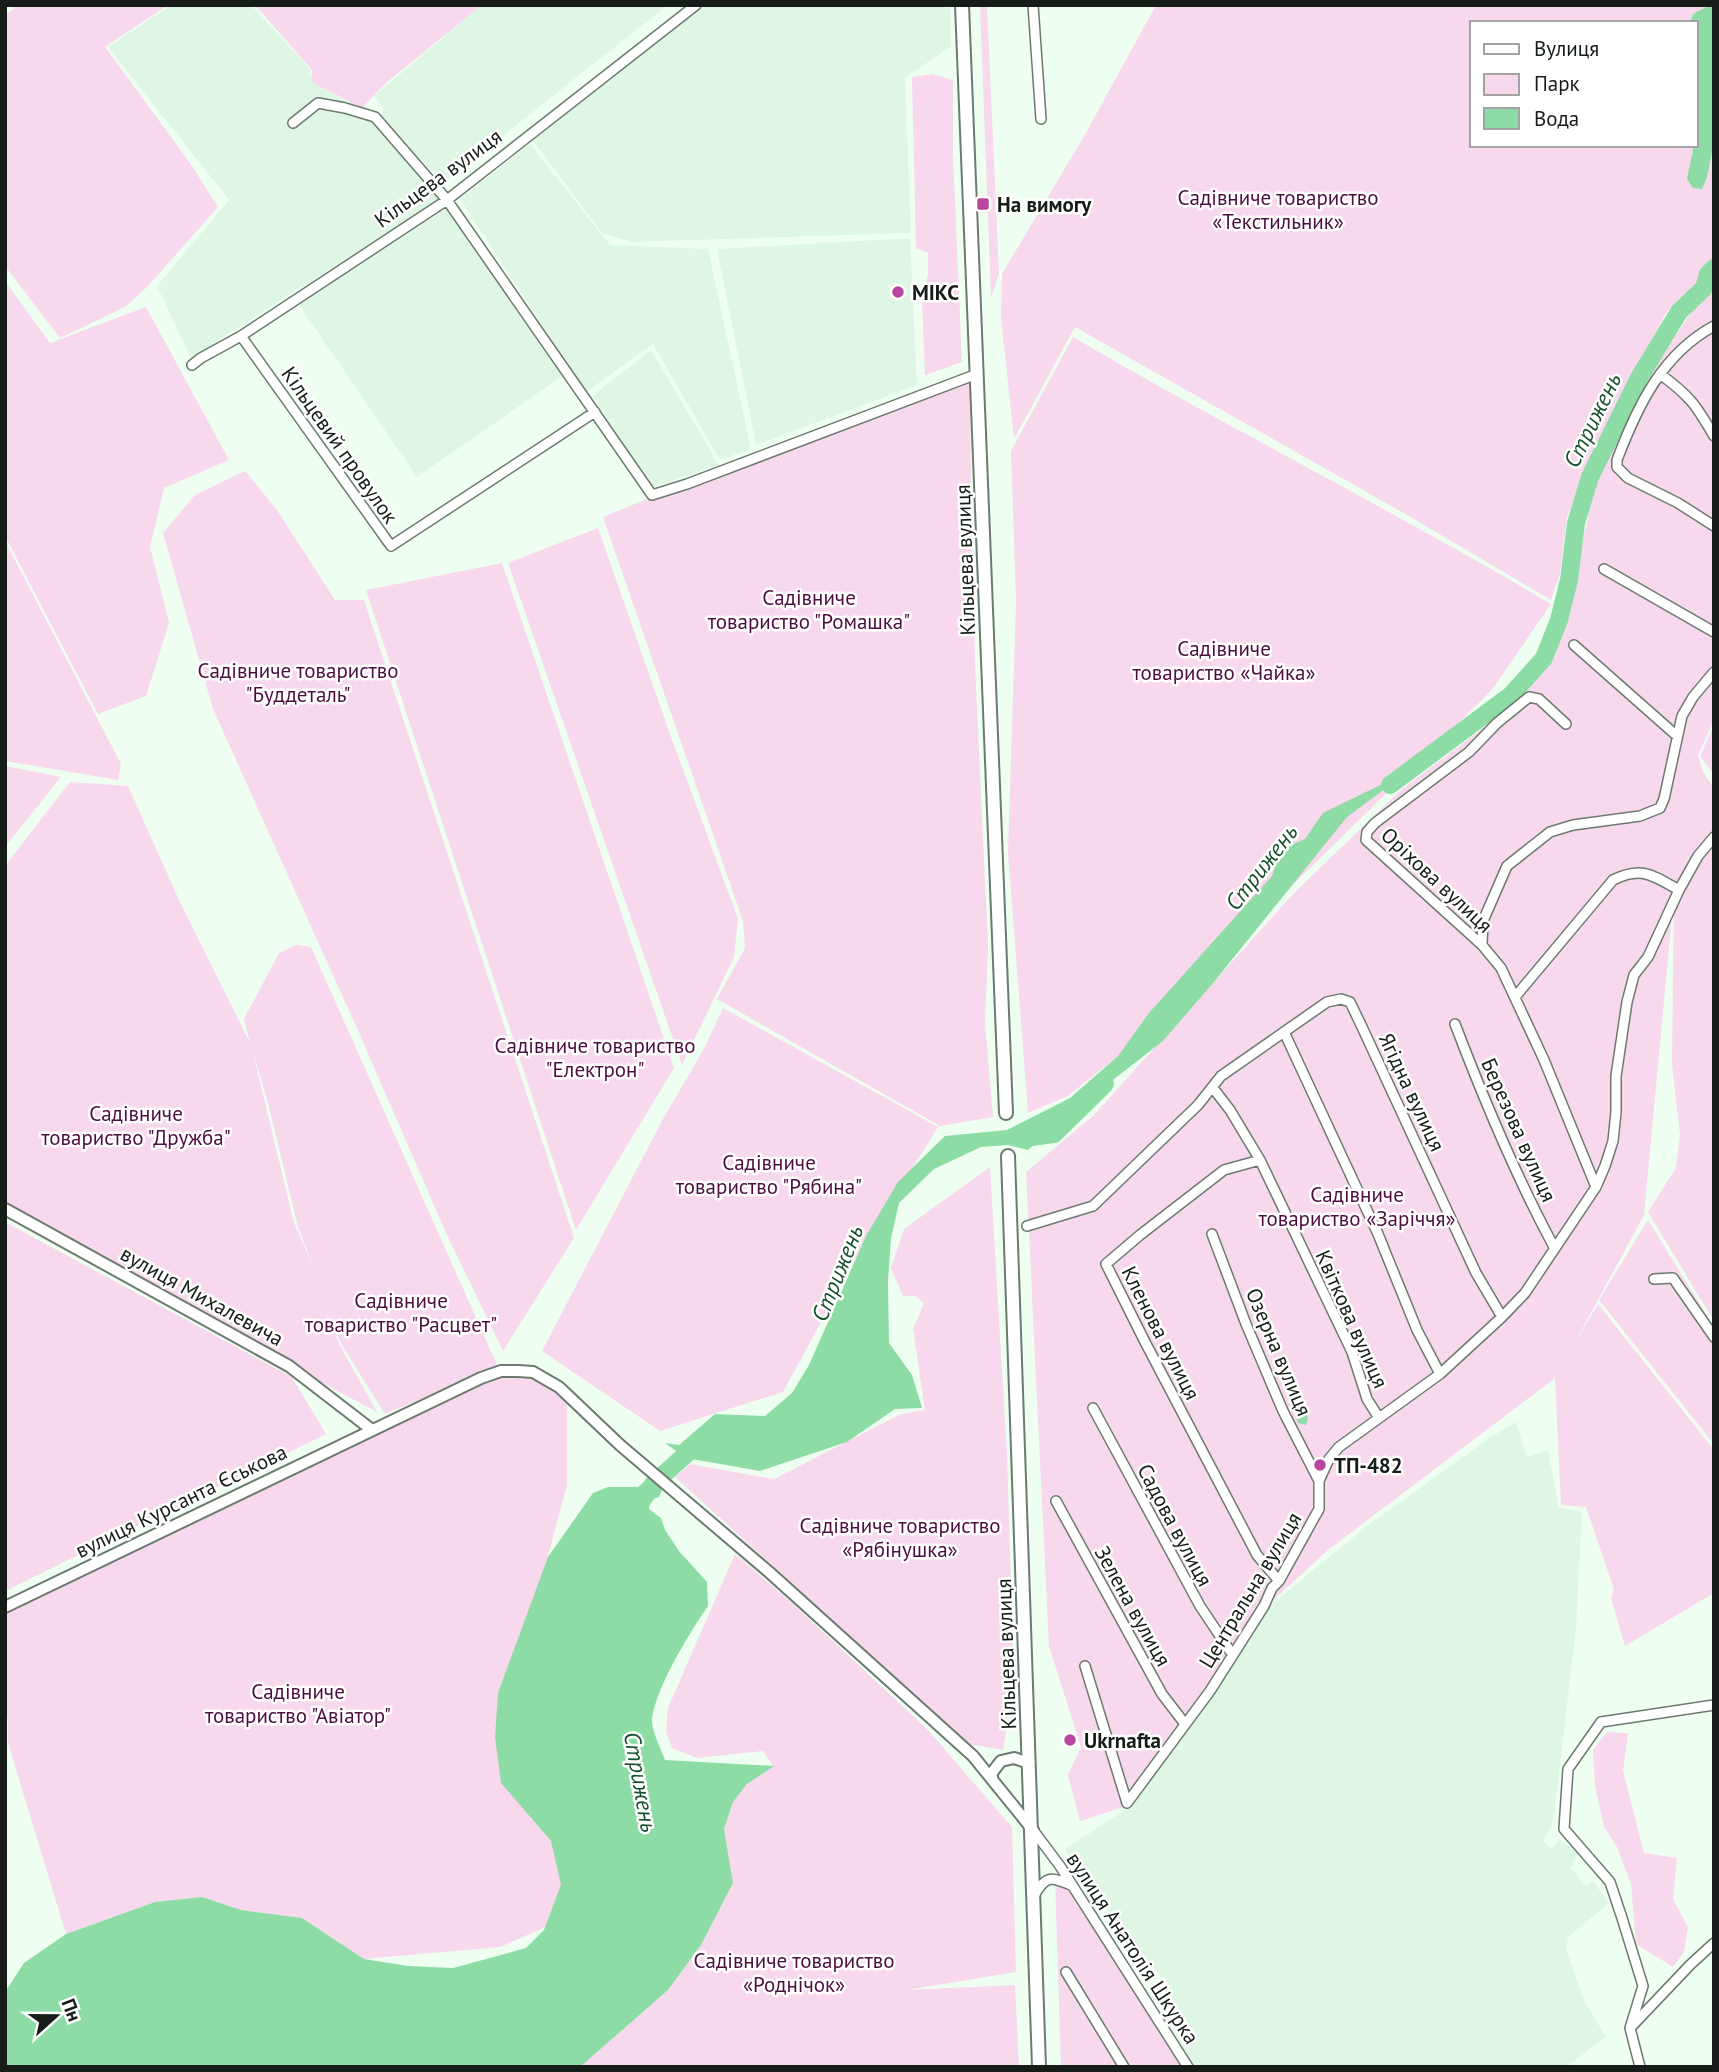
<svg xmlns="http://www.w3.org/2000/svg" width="1719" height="2072" font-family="'PT Sans',sans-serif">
<rect width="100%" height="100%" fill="#eefff2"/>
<path fill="#dff6e4" d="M171 5H251L303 61 310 70 311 82 375 117 439 199 191 358 157 286 229 200 108 47Z
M482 5H668L443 183 379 116 384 109 374 96Z
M704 5H950L951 46 905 78 911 233 632 242 602 233 529 135Z
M530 144 610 245 708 249 751 449 720 460 653 344 586 392 460 199Z
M446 209 564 375 417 477 299 305Z
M910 238 917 385 756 445 717 249Z
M651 350 719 465 653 487 592 396Z
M1516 1422 1527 1457 1548 1450 1559 1508 1582 1512 1576 1628 1555 1808 1551 1828 1543 1841 1552 1849 1560 1839 1578 1853 1571 1868 1586 1887 1593 1881 1609 1903 1568 1937 1566 1949 1584 2000 1606 2037 1566 2067H1194L1165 2015 1174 2011 1170 1988 1076 1870 1065 1849 1128 1808 1213 1695 1267 1608 1367 1526 1488 1439Z"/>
<path fill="#f7d8ed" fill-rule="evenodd" d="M13 5H168L105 47 190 163 218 207 148 286 125 307 60 338 5 266V14L14 9Z
M255 5H482L386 83 362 108 311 82 312 70Z
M980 5H987L999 273 991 298Z
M1156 5H1714V283L1667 311 1589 464 1567 517 1560 574 1551 600 1409 516 1075 327 1014 439 1001 318 1002 274 1087 131ZM1472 23H1696V145H1472Z
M932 74 953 80V156L962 362 925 375 922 299 928 274V253L916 248 912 77Z
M5 281 50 343 146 307 229 460 164 488 150 547 169 623 146 696 98 714 5 536Z
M1714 288V720L1698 755 1703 772 1714 788V833L1684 869 1714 839V1321L1648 1212 1676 1168 1680 1135 1672 1064 1674 894 1644 1215 1574 1344 1598 1304 1714 1450V1593L1625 1646 1611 1598 1614 1589 1586 1507 1561 1505 1555 1378 1328 1550 1266 1607 1127 1806 1080 1821 1068 1775 1081 1747 1049 1646 1026 1172 1093 1116 1295 892 1402 789 1520 700 1556 654 1598 475 1634 399 1702 296Z
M1073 337C1230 429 1394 511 1551 604L1492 690 1118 1056 1068 1096 1028 1113 1008 853 1016 601 1011 451Z
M969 374 975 665 988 946 985 1023 993 1117 940 1126 717 999 745 948 743 921 603 517 776 446Z
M245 471 277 510 335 600H364L574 1238 503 1351 446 1233 360 1035 213 709 163 533 195 495Z
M598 528 671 737 738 919 734 957 682 1065 508 563Z
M5 541 121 764 118 780 5 761Z
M502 563 674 1068 576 1230 366 590Z
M1714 725V775L1700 756Z
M5 766 61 777 5 847Z
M70 782 128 786 179 900 250 1043 244 1019 279 953 296 945 311 947 498 1367 385 1414 340 1342 330 1314 338 1342 377 1412 247 1343 5 1207V866ZM252 1049 267 1099 298 1227 314 1268 294 1223Z
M723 1008 938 1127 856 1258 783 1392 660 1431 542 1351 663 1119 705 1047Z
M990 1167 1007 1455 1014 1686 1003 1750 968 1744 675 1477 690 1464 774 1479 901 1414 925 1410 913 1329 924 1303 915 1296H903L891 1268 904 1229Z
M1648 1220 1714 1327V1444L1599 1300Z
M5 1222 292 1377 326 1434 5 1591Z
M533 1372 567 1395V1485L513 1686 570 1868 555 1923 500 1947 364 1959 302 1918 241 1910 202 1897 155 1902 66 1934 8 1743V1719L5 1714V1607L481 1378Z
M735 1554 793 1604 927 1729 1012 1827 1016 1972 907 1990 1015 1985 1019 2067H580L668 1990 701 1945 733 1883 724 1829 733 1802 747 1784 773 1766 763 1751 697 1758 672 1748 666 1732 668 1708Z
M1607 1732 1628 1733 1623 1771 1644 1853 1677 1858 1673 1899 1688 1927 1684 1952 1673 1967 1636 1944 1631 1884 1617 1847 1604 1827 1595 1786 1593 1750Z
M1055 1878 1074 1887 1187 2067H1061Z"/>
<path fill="#8edca5" d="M1710 5H1714V142L1707 177 1702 189 1693 188 1687 179 1694 145H1696V23H1690L1693 14Z
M1409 771 1347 817 1214 982 1163 1041 1064 1118 1028 1150 1008 1145 981 1147 934 1169 899 1203 891 1238 888 1282 889 1343 912 1375 922 1408 895 1409 847 1442 760 1471 686 1458 665 1443 679 1445 715 1414 765 1416 792 1393 809 1365 866 1236 898 1182 945 1136 1007 1130 1070 1098 1118 1056 1149 1013 1272 876 1281 849 1305 839 1323 813Z
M1297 1392C1303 1402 1311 1413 1306 1425L1298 1423 1291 1399Z
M649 1478 662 1490 659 1497 650 1500 649 1509 661 1518 665 1530 679 1551 707 1582 708 1606C690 1632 656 1687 652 1719 651 1730 661 1749 665 1760L774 1766 747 1784 733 1802 724 1829 733 1883 701 1945 668 1990 580 2067H5V1992L24 1963 66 1934 155 1902 202 1897 241 1910 302 1918 364 1959 408 1966 453 1968 526 1948 544 1930 561 1885 551 1841 501 1783 495 1737 498 1693 548 1557 593 1493 608 1487H638Z"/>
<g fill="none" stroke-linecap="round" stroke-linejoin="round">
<path stroke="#8edca5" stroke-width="18" d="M1390 785 1511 695 1544 658 1559 620 1569 580 1576 523 1590 477 1639 378 1679 312 1704 288 1708 274 1714 268
M1024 1138 1054 1134 1105 1084
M641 1502 654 1483 702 1440"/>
<g stroke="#6c7a6f" stroke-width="12">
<path id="minor" d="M1033 5 1041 119
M293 123 318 103 345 108 375 117 447 200 652 495 687 484 977 374
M1714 326C1662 354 1637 407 1617 460V467L1628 478 1678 503 1714 526
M241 336 391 546 595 412
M192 365 201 358 241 336 447 200 696 5
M1660 374C1690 396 1696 405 1714 436
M1604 569 1714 632
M1574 645 1677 736
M1566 724 1539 699 1529 697 1497 723 1469 752 1375 823 1367 832 1366 840 1482 945 1501 968 1544 1060 1596 1187
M1482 945 1483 921 1507 866 1550 832 1573 825 1640 816 1660 808 1664 799 1682 716 1693 697 1714 672
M1515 997 1613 880C1642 866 1652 875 1679 890
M1455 1024C1484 1100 1515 1175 1554 1247
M1285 1034 1378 1234 1417 1330 1440 1374
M1213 1088 1230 1110 1260 1160 1352 1352 1367 1399 1379 1418
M1260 1160 1224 1170 1140 1235 1106 1264 1145 1342 1257 1555 1279 1581
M1027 1226 1093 1206 1198 1105 1221 1076 1327 1002 1341 999 1350 1002 1362 1027 1476 1273 1502 1317
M1212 1234 1246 1324 1283 1411 1319 1481
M1654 1279 1673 1278 1714 1337
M1093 1408 1200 1606 1232 1654
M1056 1501 1162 1694 1185 1724
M1085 1666 1127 1803
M1127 1803 1210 1691 1264 1606 1272 1588 1279 1581 1319 1509V1481L1329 1459 1339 1447 1440 1374 1502 1317 1525 1293 1596 1187 1605 1166 1613 1141 1616 1112V1076L1627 1002 1634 975 1648 957 1679 890 1698 856 1714 837
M1033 1830 1060 1866 1188 2067
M1034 1896C1046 1874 1052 1877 1073 1886
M1066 1972 1124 2067
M1631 2027 1691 1964 1714 1943
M1640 2067 1630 2028 1643 1986 1622 1918 1610 1882 1564 1829 1568 1769 1601 1722 1714 1705"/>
</g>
<g stroke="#6c7a6f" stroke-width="14">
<path id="tertiary" d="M5 1209 289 1366 372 1430
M5 1607 481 1378 501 1371H518L533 1372 559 1387 620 1445 769 1572 973 1756 1033 1830
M992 1777 991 1774 1001 1761 1014 1758 1029 1763"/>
</g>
<g stroke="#6c7a6f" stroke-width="16">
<path id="secondary" d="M962 5 1006 1113
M1008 1156 1039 2067"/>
</g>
<use href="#minor" stroke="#fff" stroke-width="9"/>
<use href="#tertiary" stroke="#fff" stroke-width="10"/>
<use href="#secondary" stroke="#fff" stroke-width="12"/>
</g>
<g fill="#ba469f" stroke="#fff" stroke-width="2.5">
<rect x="976" y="197" width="14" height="14" rx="3.5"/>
<circle cx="898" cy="292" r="7"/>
<circle cx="1320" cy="1465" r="7"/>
<circle cx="1070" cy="1740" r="7"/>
</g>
<g text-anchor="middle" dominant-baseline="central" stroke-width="5" stroke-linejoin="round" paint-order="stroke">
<g font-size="21" fill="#161c18" stroke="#fff">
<text transform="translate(438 178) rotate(-36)">Кільцева вулиця</text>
<text transform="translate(340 445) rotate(55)">Кільцевий провулок</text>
<text transform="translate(965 560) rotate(-92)">Кільцева вулиця</text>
<text transform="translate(1437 880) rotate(43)">Оріхова вулиця</text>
<text transform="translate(1412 1092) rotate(65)">Ягідна вулиця</text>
<text transform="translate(1519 1130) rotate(66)">Березова вулиця</text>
<text transform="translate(202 1296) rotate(29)">вулиця Михалевича</text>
<text transform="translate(1352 1319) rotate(66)">Квіткова вулиця</text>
<text transform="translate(1161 1333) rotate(63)">Кленова вулиця</text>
<text transform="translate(1279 1352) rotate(67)">Озерна вулиця</text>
<text transform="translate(181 1501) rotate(-26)">вулиця Курсанта Єськова</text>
<text transform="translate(1175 1525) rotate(62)">Садова вулиця</text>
<text transform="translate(1250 1590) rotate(-59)">Центральна вулиця</text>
<text transform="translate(1133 1606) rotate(61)">Зелена вулиця</text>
<text transform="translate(1006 1654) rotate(-92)">Кільцева вулиця</text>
<text transform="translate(1133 1948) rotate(57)">вулиця Анатолія Шкурка</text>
</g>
<g font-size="21" fill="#4d0d40" stroke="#fff">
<text x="1278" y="197">Садівниче товариство<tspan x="1278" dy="24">«Текстильник»</tspan></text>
<text x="809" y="597">Садівниче<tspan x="809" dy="24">товариство "Ромашка"</tspan></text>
<text x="1224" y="648">Садівниче<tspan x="1224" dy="24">товариство «Чайка»</tspan></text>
<text x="298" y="670">Садівниче товариство<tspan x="298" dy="24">"Буддеталь"</tspan></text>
<text x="595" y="1045">Садівниче товариство<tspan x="595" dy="24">"Електрон"</tspan></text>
<text x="136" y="1113">Садівниче<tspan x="136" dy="24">товариство "Дружба"</tspan></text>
<text x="769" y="1162">Садівниче<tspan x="769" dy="24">товариство "Рябина"</tspan></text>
<text x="1357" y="1194">Садівниче<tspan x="1357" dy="24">товариство «Заріччя»</tspan></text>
<text x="401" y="1300">Садівниче<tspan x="401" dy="24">товариство "Расцвет"</tspan></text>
<text x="900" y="1525">Садівниче товариство<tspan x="900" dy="24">«Рябінушка»</tspan></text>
<text x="298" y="1691">Садівниче<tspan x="298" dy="24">товариство "Авіатор"</tspan></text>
<text x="794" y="1960">Садівниче товариство<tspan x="794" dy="24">«Роднічок»</tspan></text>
</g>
<g font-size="21" font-weight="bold" fill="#161c18" stroke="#fff" text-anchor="start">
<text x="997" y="204">На вимогу</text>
<text x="912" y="292">МІКС</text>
<text x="1334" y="1465">ТП-482</text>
<text x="1084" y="1740">Ukrnafta</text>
</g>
<g font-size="23" font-style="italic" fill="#17502d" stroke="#fff">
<text transform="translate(1592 420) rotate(-64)">Стрижень</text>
<text transform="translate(1261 867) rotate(-52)">Стрижень</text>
<text transform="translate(837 1273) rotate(-68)">Стрижень</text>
<text transform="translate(641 1782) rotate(80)">Стрижень</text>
</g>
</g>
<rect width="1719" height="2072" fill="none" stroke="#161c18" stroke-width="14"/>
<rect x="1470" y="21" width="228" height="126" fill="#ffffff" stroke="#a2a4a3" stroke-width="2"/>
<rect x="1484" y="44" width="35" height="10" fill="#ffffff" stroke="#a2a4a3" stroke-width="2"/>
<text x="1534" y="56" font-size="21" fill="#161c18">Вулиця</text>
<rect x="1484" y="74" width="35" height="21" fill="#f7d8ed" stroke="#a2a4a3" stroke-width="2"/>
<text x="1534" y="91" font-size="21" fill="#161c18">Парк</text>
<rect x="1484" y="108" width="35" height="21" fill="#8edca5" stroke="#a2a4a3" stroke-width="2"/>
<text x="1534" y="126" font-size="21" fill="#161c18">Вода</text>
<g transform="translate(56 2016) rotate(69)" stroke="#ffffff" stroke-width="5" paint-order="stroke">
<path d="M0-5L12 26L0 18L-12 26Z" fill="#161c18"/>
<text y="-10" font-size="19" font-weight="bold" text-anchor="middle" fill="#161c18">Пн</text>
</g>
</svg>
